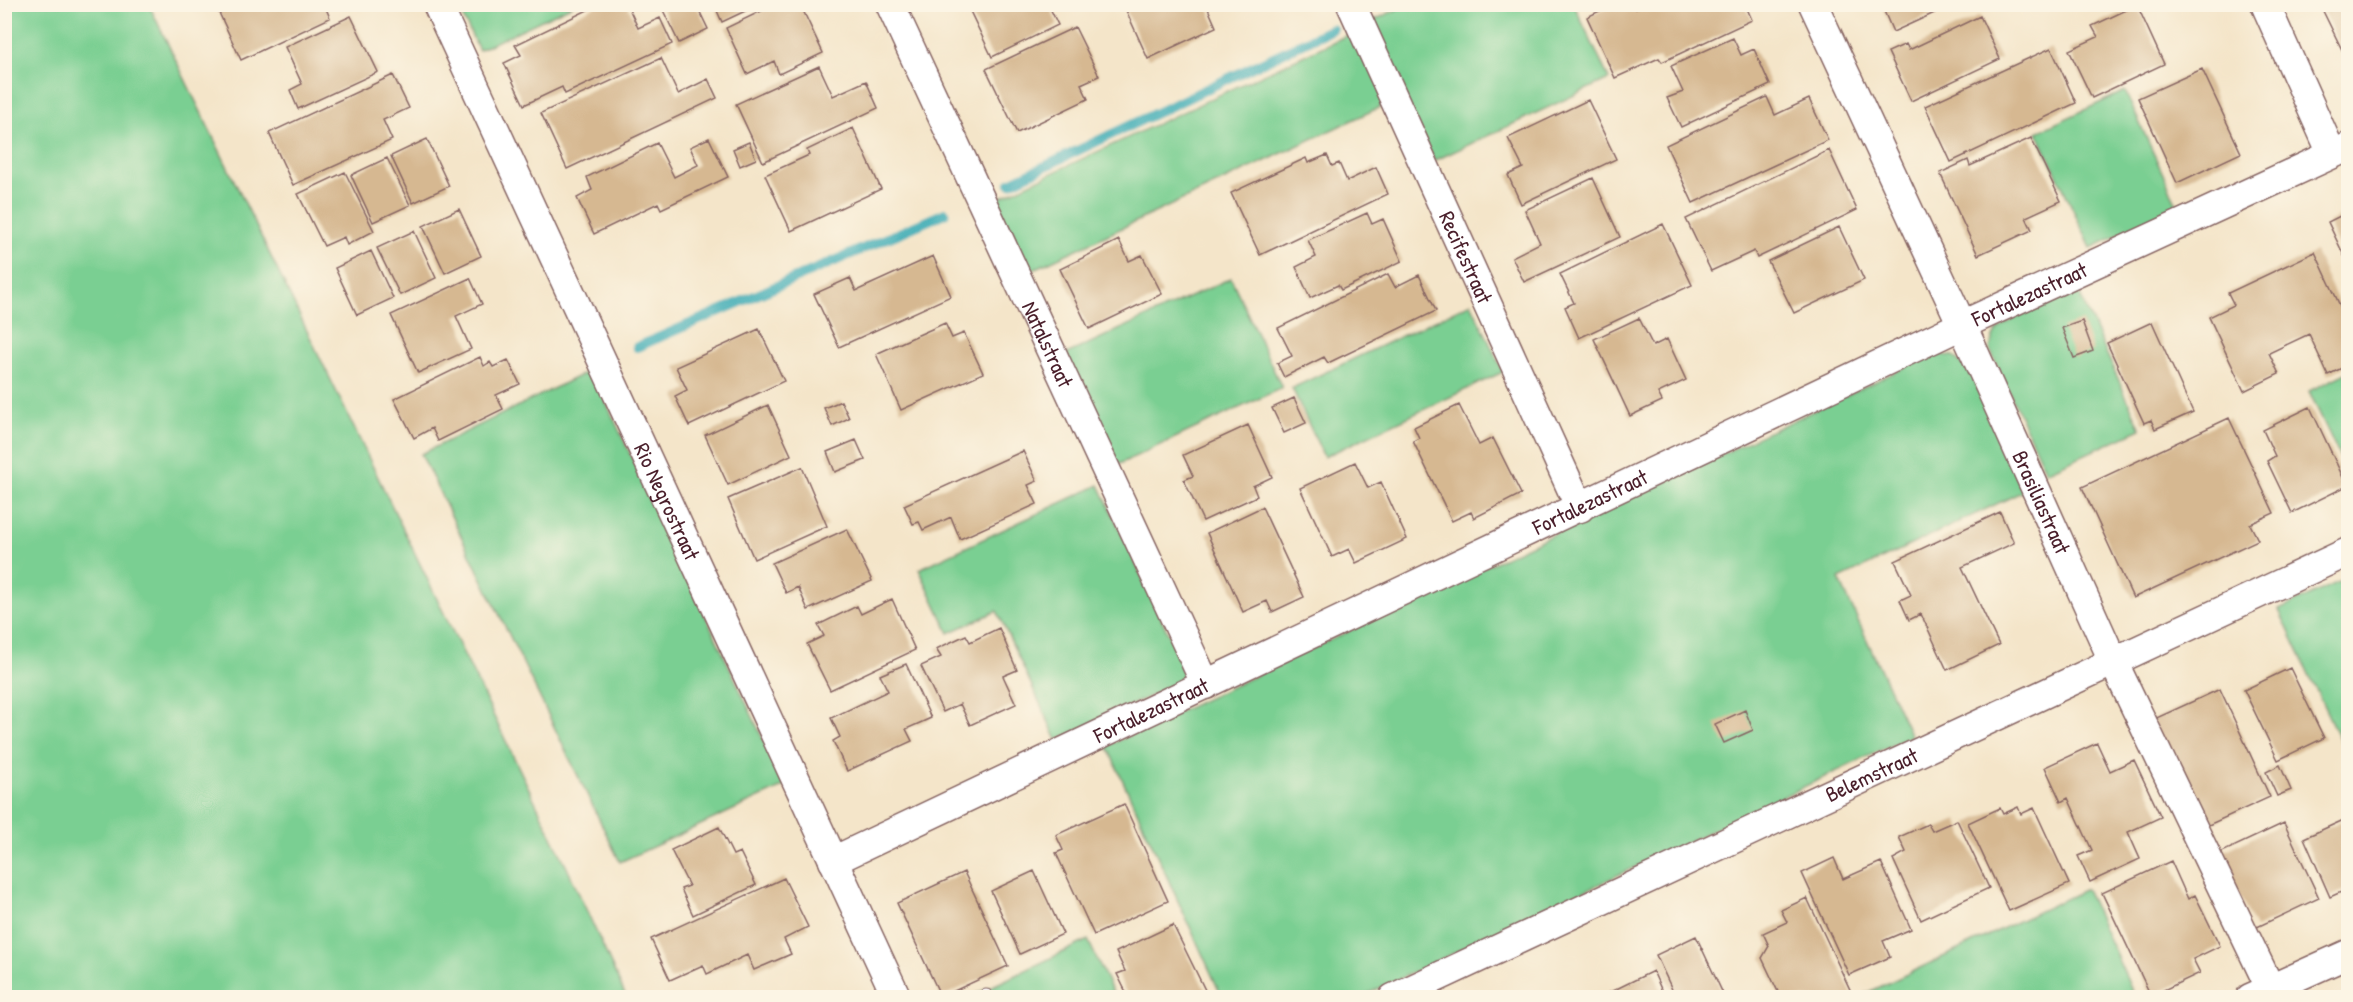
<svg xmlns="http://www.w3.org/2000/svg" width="2353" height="1002" font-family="'Patrick Hand',sans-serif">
<rect width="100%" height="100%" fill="#fcf5e5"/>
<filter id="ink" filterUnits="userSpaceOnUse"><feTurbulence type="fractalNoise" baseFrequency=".0167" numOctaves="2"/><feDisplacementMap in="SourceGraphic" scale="12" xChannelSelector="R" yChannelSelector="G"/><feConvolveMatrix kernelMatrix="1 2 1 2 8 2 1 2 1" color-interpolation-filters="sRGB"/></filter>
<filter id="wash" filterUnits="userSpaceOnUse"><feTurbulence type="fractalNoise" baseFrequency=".008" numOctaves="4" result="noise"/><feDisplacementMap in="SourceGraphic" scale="24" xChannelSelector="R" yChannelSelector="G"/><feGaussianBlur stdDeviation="1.35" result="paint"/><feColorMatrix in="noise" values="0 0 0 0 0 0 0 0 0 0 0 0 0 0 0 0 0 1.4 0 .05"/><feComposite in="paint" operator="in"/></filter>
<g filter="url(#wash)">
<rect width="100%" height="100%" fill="#f4e5c9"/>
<path fill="#7acf92" stroke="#62775e" stroke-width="1.5" d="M5 4 149 5 564 861 626 997H5Z
M457 5H573L479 50Z
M1406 5H1574L1609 79 1434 161 1370 22Z
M1356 31 1389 103 1026 273 992 201Z
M2125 91 2178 207 2091 248 2037 132Z
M1231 278 1282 388 1115 466 1064 355Z
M2078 291 2141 429 2046 472 1990 350C1991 343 1992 337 1996 332 2009 317 2058 300 2078 291Z
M1471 303 1503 372 1324 457 1292 388Z
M1933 354 1954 356 1970 372 2024 491 1839 579 1911 736 1361 997H1222L1107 746Z
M591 370 785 786 620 862 421 454Z
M2348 372V474L2309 391Z
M1099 485 1180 659 1182 676 1174 685 1057 740 997 611 949 633 919 569Z
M2345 579 2348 587V758L2279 610Z
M2086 889 2135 997H1866L1865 994Z
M1088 940 1115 997 968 998Z"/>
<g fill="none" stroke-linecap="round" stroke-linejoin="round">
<path stroke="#3aabb5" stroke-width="10" d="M1010 183 1332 29
M637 347 945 213"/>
</g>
<g id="blocks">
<path fill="#d6b891" d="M215 4H324L330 18 241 60Z
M600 4H627L638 28 660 18 672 44 565 94 562 87 524 105 504 63 521 55 515 45Z
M660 4H696L708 29 679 43Z
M714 4H760L722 22Z
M776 4H800L823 53 779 74 774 61 747 74 726 28Z
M978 4H1048L1058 25 992 57 969 9Z
M1132 4H1206L1216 27 1148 59 1125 8Z
M1614 4H1634L1636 9 1645 4H1745L1752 20 1662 62 1659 58 1615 78 1587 17Z
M1881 4H1954L1893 32Z
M2137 5 2164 64 2092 98 2069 50 2098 37 2092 26Z
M2326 5H2348V62L2321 7Z
M351 16 378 72 298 109 290 90 302 84 285 47Z
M1980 16 2000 59 1911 101 1888 52 1906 44 1909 50Z
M1075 27 1099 76 1081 84 1088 99 1017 133 986 69Z
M1733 38 1741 55 1754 49 1770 85 1681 127 1667 98 1683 92 1671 66Z
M2051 48 2076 103 1951 162 1925 106Z
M661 58 678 94 708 79 717 98 567 169 541 113Z
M819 66 833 96 866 81 878 108 763 162 736 104Z
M2202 69 2241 153 2177 183 2138 98Z
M393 75 409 108 383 120 392 140 293 185 269 133Z
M1767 97 1775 115 1809 99 1828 140 1693 203 1666 145Z
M1588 100 1616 159 1521 204 1508 175 1523 168 1508 138Z
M853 128 881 189 791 231 765 175 809 155 807 150Z
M709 138 728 177 661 209 658 203 594 234 577 198 592 190 587 177 657 143 674 177 698 165 690 147Z
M2031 138 2061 201 2026 217 2032 230 1978 255 1940 173 1968 160 1970 166Z
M427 139 449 186 413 203 391 156Z
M749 142 756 159 740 166 733 149Z
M1829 150 1857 210 1757 258 1754 251 1711 271 1686 219Z
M1327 155 1332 166 1339 163 1347 181 1376 167 1388 194 1260 255 1231 193 1306 158 1308 163Z
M387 158 410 205 373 222 351 175Z
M345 172 374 231 347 245 344 237 324 246 298 194Z
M1593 178 1620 237 1524 282 1512 257 1540 243 1525 210Z
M459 209 481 256 445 273 423 226Z
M2348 212V264L2328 222Z
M1367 213 1372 224 1383 219 1402 261 1341 290 1338 285 1310 298 1296 267 1316 257 1308 240Z
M1663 224 1692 285 1579 338 1565 307 1574 303 1560 274Z
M1839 227 1864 280 1794 313 1768 261Z
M414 231 436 278 400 295 377 248Z
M1119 240 1129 261 1142 255 1162 294 1089 329 1060 269Z
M371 251 393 298 357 315 335 268Z
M2315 252 2348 323V365L2328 375 2309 334 2269 353 2279 374 2244 391 2209 317 2234 305 2228 293Z
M933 256 951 296 839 347 814 294 850 278 856 291Z
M1388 274 1395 287 1419 275 1436 311 1328 363 1324 357 1284 377 1277 363 1292 356 1278 328Z
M470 278 482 304 456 316 471 349 418 373 391 315Z
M1639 318 1653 346 1667 339 1686 380 1658 393 1662 401 1630 416 1594 339Z
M2082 321 2093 351 2074 358 2062 328Z
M2152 322 2193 412 2155 429 2151 420 2144 423 2107 343Z
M945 323 952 338 964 333 983 373 901 410 876 354Z
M759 329 784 381 689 426 675 396 687 390 676 367Z
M480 357 484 366 490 362 493 367 508 360 520 384 496 395 503 409 438 441 432 428 414 438 394 399Z
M1294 398 1306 423 1284 433 1272 408Z
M841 401 849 418 832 426 824 408Z
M768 405 791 455 728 485 705 435Z
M1459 405 1479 445 1493 438 1521 494 1474 518 1471 512 1452 521 1413 441 1419 438 1414 427Z
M2310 407 2347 486 2292 513 2267 461 2275 456 2263 430Z
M2229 418 2274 513 2250 524 2258 540 2133 598 2082 487Z
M1248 425 1272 477 1253 486 1257 496 1203 521 1184 480 1193 476 1183 455Z
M856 440 865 460 835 472 827 452Z
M1023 451 1037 481 1028 485 1037 504 960 539 951 517 923 530 919 522 913 524 904 505Z
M1355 462 1368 488 1381 482 1407 539 1356 563 1349 549 1332 557 1300 488Z
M802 467 827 526 754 559 728 499Z
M1262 507 1304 597 1272 612 1267 601 1243 612 1207 533Z
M2000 512 2014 543 1962 567 1999 645 1947 670 1921 614 1909 620 1900 600 1911 595 1895 561Z
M847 529 872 581 808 610 798 587 786 593 772 563Z
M892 599 915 650 830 690 807 644 824 636 818 625 857 606 861 614Z
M999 628 1017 670 1003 676 1016 704 970 725 960 704 943 712 921 666 941 657 936 649 966 635 970 642Z
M906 664 931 718 906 729 912 741 847 771 833 741 840 737 831 718 888 691 880 675Z
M2290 668 2324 738 2278 760 2244 690Z
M2220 689 2270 797 2202 828 2152 720Z
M1745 710 1753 730 1724 743 1715 724Z
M2097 743 2110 771 2134 760 2161 817 2128 832 2140 859 2090 882 2078 856 2092 850 2068 798 2061 802 2045 767Z
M2280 765 2291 790 2277 796 2266 772Z
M1124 804 1168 901 1094 935 1056 853 1063 850 1056 835Z
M2018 807 2021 814 2034 808 2069 884 2009 911 1968 823 2000 808 2003 814Z
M2348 818V889L2330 897 2304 838Z
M1957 820 1989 888 1921 920 1893 859 1906 852 1899 837 1928 824 1932 831Z
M2284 823 2319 898 2255 928 2220 853Z
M719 827 733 855 740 852 756 885 693 915 681 889 689 886 671 850Z
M1834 858 1843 879 1881 862 1911 929 1883 941 1890 957 1849 975 1802 873Z
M2171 861 2188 899 2195 895 2220 946 2193 959 2200 973 2151 996 2102 893Z
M1034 871 1063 934 1020 954 991 891Z
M964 872 1008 966 941 997 897 903Z
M784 878 808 927 784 939 791 954 754 970 747 955 707 974 703 965 670 980 651 939Z
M1807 898 1853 996 1849 998H1781L1762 958 1769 946 1763 933 1787 922 1781 910Z
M1173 925 1205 990 1191 998H1129L1117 974 1125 971 1116 952Z
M1696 936 1725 998H1676L1656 955Z
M1653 971 1665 998H1598Z"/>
</g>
</g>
<g filter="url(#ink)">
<use href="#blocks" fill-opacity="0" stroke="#866462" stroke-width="1.5"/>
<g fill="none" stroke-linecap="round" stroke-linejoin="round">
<g stroke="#866462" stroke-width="17">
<path id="service" d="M986 997V998"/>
</g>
<g stroke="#866462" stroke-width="31">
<g id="minor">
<path id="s1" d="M437 4 897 998"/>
<path id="s2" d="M890 4 1206 685"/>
<path id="s3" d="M1351 4 1580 508"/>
<path id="s4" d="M1813 4 1962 325 2113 661 2275 998"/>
<path d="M2265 4 2332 154"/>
<path id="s5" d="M833 861 1962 325 2348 147"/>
<path id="s6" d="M1393 998 2348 552"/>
<path d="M2250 998 2348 954"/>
</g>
</g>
<use href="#service" stroke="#fff" stroke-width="15"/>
<use href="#minor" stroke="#fff" stroke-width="28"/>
</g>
</g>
<g text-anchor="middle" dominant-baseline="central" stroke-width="4.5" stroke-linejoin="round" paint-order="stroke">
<g font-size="22" fill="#4a1f2b" stroke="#fcf5e5">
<text stroke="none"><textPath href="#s3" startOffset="278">Recifestraat</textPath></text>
<text stroke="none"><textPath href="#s5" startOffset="1324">Fortalezastraat</textPath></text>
<text stroke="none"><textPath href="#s2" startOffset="375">Natalstraat</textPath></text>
<text stroke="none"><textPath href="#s1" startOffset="548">Rio Negrostraat</textPath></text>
<text stroke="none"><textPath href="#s4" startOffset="548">Brasiliastraat</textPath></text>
<text stroke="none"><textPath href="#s5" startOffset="838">Fortalezastraat</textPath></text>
<text stroke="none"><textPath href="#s5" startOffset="352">Fortalezastraat</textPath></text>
<text stroke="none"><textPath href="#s6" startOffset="528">Belemstraat</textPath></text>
</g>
</g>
<rect width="2353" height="1002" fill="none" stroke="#fcf5e5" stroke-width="24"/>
</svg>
